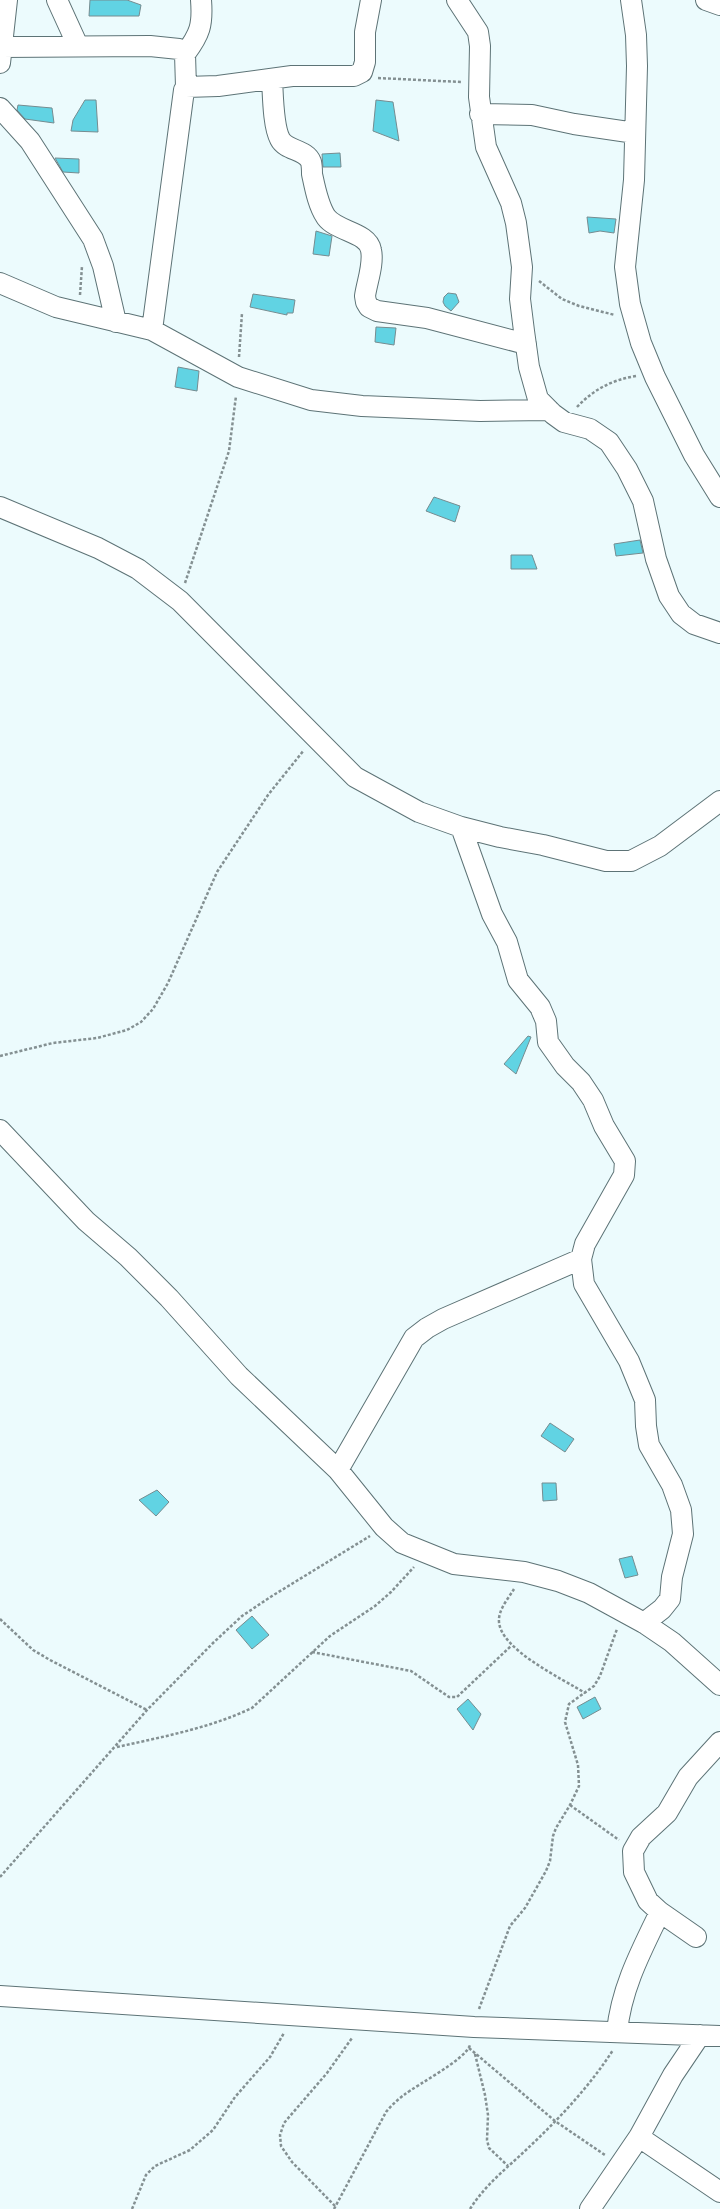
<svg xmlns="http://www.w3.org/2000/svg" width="720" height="2209" font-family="'Open Sans',sans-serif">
<rect width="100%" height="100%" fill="#ecfbfd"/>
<path fill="#61d3e3" stroke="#768c90" d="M90 0H127L141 5 139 16H89Z
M85 100H96L98 132 71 131 73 120Z
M376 100 393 102 399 141 373 131Z
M18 105 52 108 54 123 25 119 17 110Z
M340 153 341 167H323L322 154Z
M55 158 79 159V173L63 172Z
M587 217 616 219 614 233 600 231 589 233Z
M316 231 332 236 329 256 313 254Z
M448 293 456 294 459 302 451 311 445 306 443 302 444 297Z
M253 294 295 300 293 313H287V315L250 307Z
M376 327 396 328 394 345 375 342Z
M178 367 199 371 197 391 175 387Z
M434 497 460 506 455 522 426 511Z
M640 540 643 553 616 556 614 544Z
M511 555H532L537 569H511Z
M528 1036 531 1037 516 1074 504 1064Z
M550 1423 574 1439 565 1452 541 1436Z
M542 1483H556L557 1500 543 1501Z
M157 1490 169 1502 156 1516 139 1500Z
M632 1556 638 1575 625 1578 619 1559Z
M252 1616 269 1635 252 1649 236 1630Z
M595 1697 601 1709 583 1719 577 1707Z
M468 1699 481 1714 473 1730 457 1709Z"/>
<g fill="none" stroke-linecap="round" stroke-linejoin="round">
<g stroke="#5d7376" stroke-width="22">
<path id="minor" d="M57 0 78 46
M457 0 478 32 480 46 479 97 486 147 511 203 516 223 522 267 520 299 524 331 529 367 538 399 553 414 564 422 590 429 609 442 627 469 643 501 656 559 669 596 681 614 694 624 720 633
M631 0 636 35 637 66 634 180 625 267 630 304 641 343 655 377 694 455 720 497
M706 0 720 5
M1 47 150 46 179 49 185 54 186 87
M185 54C200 34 203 25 201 0
M0 63 7 0
M272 79C273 95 273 126 280 139 286 151 306 149 311 162 312 166 312 171 312 174 315 188 318 205 326 217 337 232 368 232 371 250 374 264 367 282 365 296L366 302 369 307 377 311 427 318 526 344
M0 108 30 141 93 239 103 266 116 322
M480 114 532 115 574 124 635 133
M0 283 56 307 152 330 238 377 311 400 362 406 480 411 549 410
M152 330 184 90 186 87 218 86 292 76H354L362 72 365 62V32L371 0
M0 507 98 548 138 569 180 601 355 777 419 812 461 827 500 837 543 845 606 861H631L660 846 720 801
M461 827 492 914 507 942 518 980 540 1007 546 1021 548 1042 565 1066 581 1082 593 1100 604 1126 625 1161 624 1175 585 1244 581 1259 584 1284 629 1361 645 1400 646 1426 649 1445 672 1485 681 1510 683 1534 672 1577 670 1599 662 1609 644 1623
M0 1130 86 1221 128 1257 169 1298 239 1376 338 1470 384 1527 402 1543 454 1564 524 1572 558 1581 589 1593 644 1623 672 1642 720 1685
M338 1470 414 1338 427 1328 443 1319 581 1259
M696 1937 660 1912 648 1901 634 1872 633 1851 641 1837 667 1813 688 1777 720 1742
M0 1996 474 2027 720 2036
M617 2032C621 1989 641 1951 660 1912
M639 2137 720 2192
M590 2209 639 2137 673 2075 700 2035"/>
</g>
<path stroke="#849092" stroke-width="2.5" stroke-dasharray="3 2" stroke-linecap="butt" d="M378 78 461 82
M539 281 562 299 579 306 615 315
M80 295 82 266
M239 357 242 313
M577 407C594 389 612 380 636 376
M185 583 229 451 236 396
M0 1056 53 1043 97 1038 127 1030 141 1022 153 1009 168 983 217 872 268 795 304 750
M514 1589C508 1599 498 1610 499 1622 501 1650 563 1679 585 1693
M0 1619 33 1650 50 1660 147 1710
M312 1652 411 1671 449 1697H457L511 1646
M117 1747C162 1737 210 1728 252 1708L330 1636 375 1606 391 1592 414 1567
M570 1805 619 1840
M0 1877 147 1710 213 1643 242 1616 272 1596 370 1536
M479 2009 510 1926 525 1908 546 1871 550 1861 553 1836 556 1828 570 1805 579 1786 578 1765 565 1722 569 1704 594 1686 600 1676 617 1629
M469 2048 555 2121 605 2155
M475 2054 485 2095 488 2115 487 2140 489 2148 508 2166
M335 2206 292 2162 281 2146 280 2135 284 2123 327 2073 352 2038
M132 2209 146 2175 155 2166 190 2150 213 2130 235 2097 270 2057 284 2033
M334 2209 386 2112C391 2106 397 2100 404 2095 418 2084 465 2060 470 2045
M470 2209C485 2185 507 2168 527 2149 558 2120 590 2086 613 2050"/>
<use href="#minor" stroke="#fff" stroke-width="20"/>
</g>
</svg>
